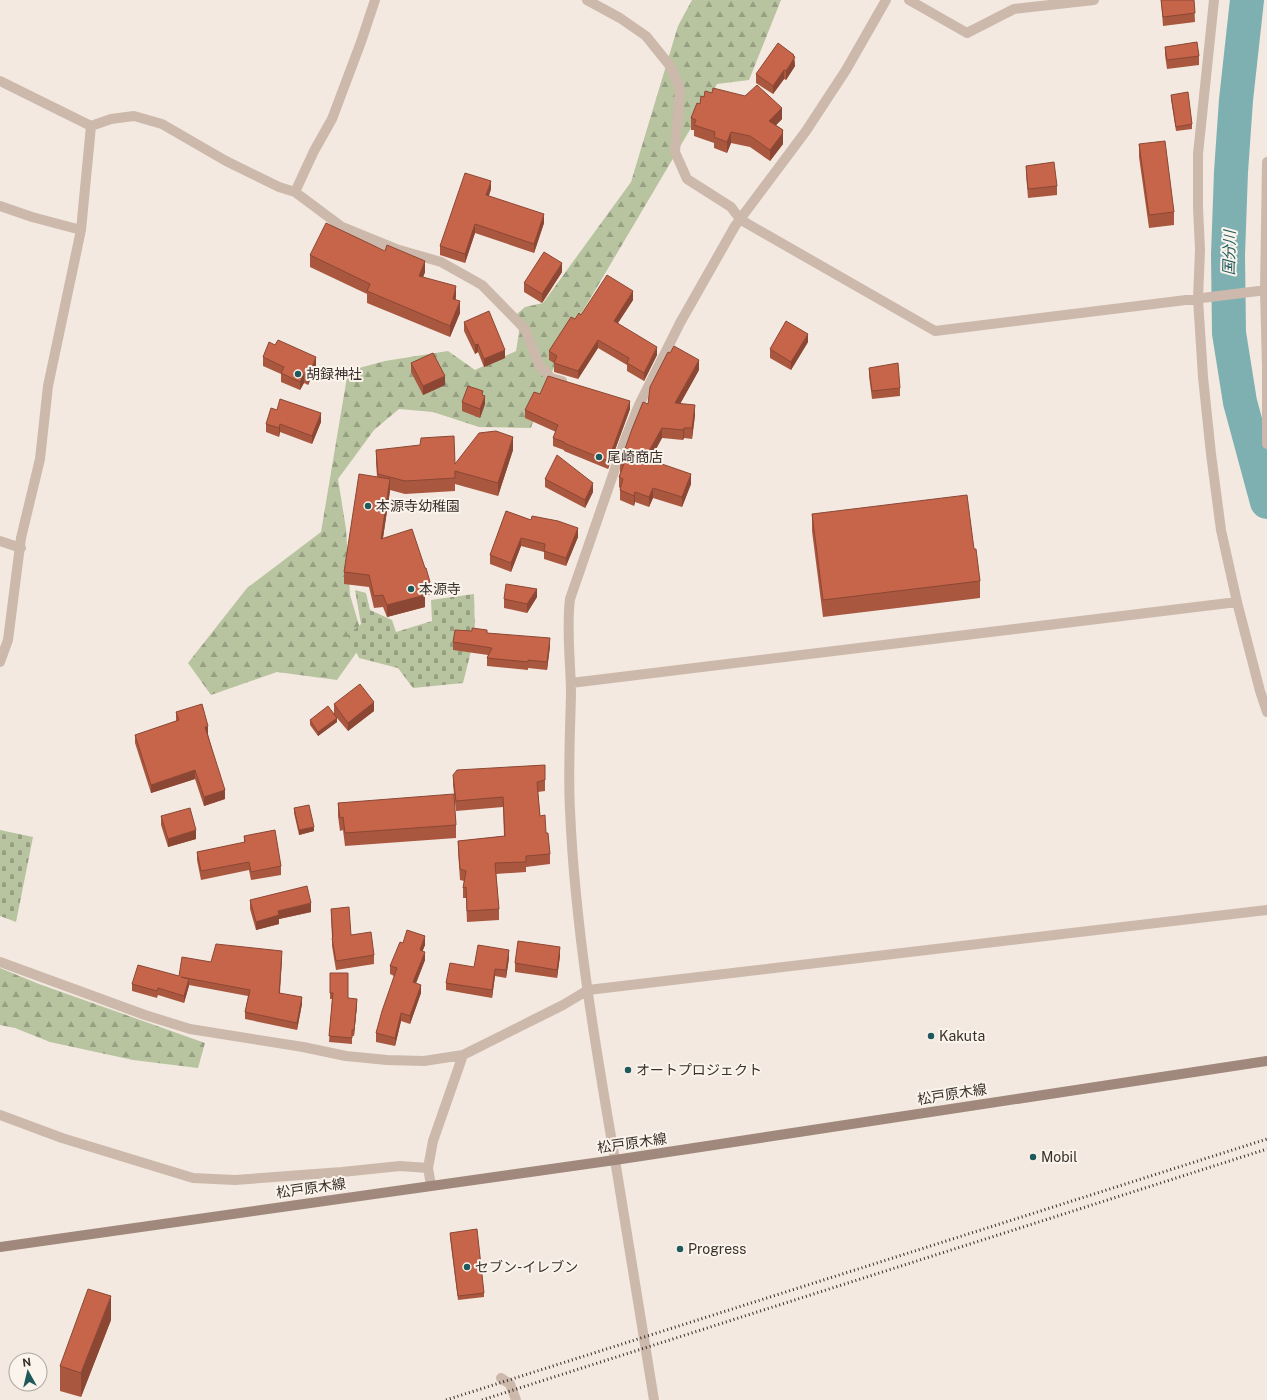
<svg xmlns="http://www.w3.org/2000/svg" width="1267" height="1400" font-family="'Public Sans','Noto Sans JP',sans-serif">
<defs>
<pattern id="forest-firs" width="22" height="20" patternUnits="userSpaceOnUse"><rect width="22" height="20" fill="#b8c39f"/><path d="M5 1l3.5 6h-7zM16 11l3.5 6h-7z" fill="#979f82"/></pattern>
<pattern id="cemetery-stones" width="16" height="16" patternUnits="userSpaceOnUse"><rect width="16" height="16" fill="#b8c39f"/><path d="M2 7V4a2 2 0 0 1 4 0v3zM10 15v-3a2 2 0 0 1 4 0v3z" fill="#979f82"/></pattern>
</defs>
<rect width="100%" height="100%" fill="#f3e9e0"/>
<path fill="url(#forest-firs)" d="M692 0H781L749 80 717 84 571 331 543 391 531 428 479 427 433 412 399 409 374 430 338 479 346 529 350 595 364 642 337 680 277 672 211 695 188 663 247 588 321 532 348 371 385 361 448 351 475 370 516 351 519 332 517 314 525 307 543 303 631 182 678 26Z
M0 968 39 984 205 1043 198 1068 133 1060 50 1042 15 1028 0 1025Z"/>
<path fill="url(#cemetery-stones)" d="M355 590 366 593 370 610 392 620 396 632 432 621 431 600 474 594 475 635 463 683 413 688 398 668 359 658 348 635 361 624Z
M0 830 33 837 16 922 0 916Z"/>
<g fill="none" stroke-linecap="round" stroke-linejoin="round">
<path stroke="#7eb0b1" stroke-width="34" d="M1247 0 1236 100 1231 172 1228 255 1229 333 1240 402 1267 502"/>
<path stroke="#ccb9ab" stroke-width="10" d="M587 0 620 18 646 36 671 67 680 90 675 152 687 179 731 207 740 219 748 224 935 331 1267 290
M909 0 967 33 1014 9 1094 0
M1214 0 1198 154V207L1200 250 1198 299 1203 377 1211 454 1221 530 1237 602 1260 691 1267 712
M0 81 91 126 111 119 134 116 162 124 226 161 279 187 295 192 342 227 396 249 441 262 482 285 525 329 539 365 551 378 562 381
M1267 162 1265 291 1267 366
M295 192 314 151 332 119 361 42 375 0
M0 206 32 217 81 230 48 386 40 459 21 538 8 640 0 662
M81 230 91 126
M1267 367V444
M0 541 21 548
M571 683 1237 602
M0 962 145 1015 190 1029 303 1047 346 1056 387 1060 424 1061 463 1055 563 1005 588 990 1267 910
M0 1115 62 1138 193 1178 235 1180 342 1172 400 1166 428 1168 431 1185
M615 1160C595 1044 575 927 570 810 568 772 570 733 571 695 571 663 566 631 570 599L626 437 639 405 680 323 735 226 806 131 846 70 886 0
M428 1168 433 1141 463 1055
M501 1378 510 1384 516 1400"/>
<path stroke="#ccb9ab" stroke-width="10" d="M615 1160 654 1400"/>
<path stroke="#a0887c" stroke-width="10" d="M0 1247 615 1160 1267 1061"/>
<path stroke="#3a2f2a" stroke-width="3" stroke-dasharray="1 3" stroke-linecap="butt" d="M446 1400 1267 1139
M482 1400 1267 1149"/>
</g>
<path fill="#aa5740" d="M1161 0H1194L1195 22 1163 26Z
M1165 47 1199 56V65L1167 69 1165 55Z
M794 57 795 66 786 80 784 79 773 94 756 83V74Z
M712 93 745 96 782 119 776 125 783 130V144L770 161 750 147 731 143 727 153 714 148V143L694 136V130H691V118L704 97Z
M1171 95 1192 124V129L1176 131 1171 99Z
M1139 144 1174 212V225L1149 228 1139 157Z
M1026 166 1057 186V195L1028 198 1026 174Z
M491 189 489 196 544 223 534 253 475 233 465 263 440 255V246Z
M310 255 425 272 423 277 456 297 455 300 460 313 450 337 367 303V294L310 267Z
M562 272 542 303 524 292V283Z
M633 300 618 323 657 355 644 381 627 371V365L598 348 578 379 554 372V363L549 360V351L575 319 581 315Z
M464 322 505 358 484 367 478 352 475 354 464 331Z
M808 342 791 370 770 358V349Z
M263 357 316 366 308 385 304 383 300 390 281 382V374L263 366Z
M411 363 445 385 423 395 411 372Z
M869 368 900 388V396L872 399 869 376Z
M699 370 680 404 695 415 692 439 684 438 683 440 662 438 654 453 662 464 691 484 682 507 653 498 649 507 635 502 634 506 620 500V488L619 487V477L620 474V463Z
M540 394 630 409 608 469 564 451V450L553 446V438L556 432 525 418V410Z
M462 402 485 404 480 418 462 411Z
M321 422 312 444 280 432 279 437 266 432V424Z
M376 450 455 464 513 450 498 496 455 484V491L405 494 390 490 383 538 430 594 425 597V607L387 617 383 607 374 608 369 587 344 584V572L377 477 376 463Z
M545 479 593 492 585 508 545 487Z
M506 511 578 537 566 566 544 559V552L521 546 511 572 490 564V555Z
M812 514 974 549 980 581V598L823 617 812 531Z
M537 597 527 613 504 608V599Z
M487 633 550 646 547 670 528 668V670L487 666V658L488 655 453 650V642Z
M334 704 374 711 348 731 337 718V722L318 736 310 725V720L334 713Z
M176 712 208 734 225 799 204 806 195 779 151 793 135 743V735L176 721Z
M453 775 545 780V791L538 792 540 816 546 833 550 854V864L526 867V872L496 874 499 909V920L467 922 466 898H463V888L464 881 460 880 458 851V841L504 836 503 807 456 811 453 785Z
M338 803 456 825V838L345 846 343 830 340 831 338 816Z
M294 808 314 831 299 835 294 813Z
M161 816 196 839 168 847 161 825Z
M244 836 281 866V875L251 880 249 870 201 880 197 860V852L244 843Z
M250 900 311 912 279 919V924L256 930 250 909Z
M331 909 351 935 374 955V964L336 970 332 946V938L331 917Z
M403 943 425 945 422 951 425 960 416 983 421 993 410 1024 401 1021 395 1046 376 1042V1033L394 976 390 974V966Z
M560 956 557 978 515 972V963Z
M282 958 280 993 302 1004 297 1030 245 1019V1012L248 996 189 985 184 1003 158 995 157 998 132 991V984L179 976 211 962Z
M509 958 506 978 495 976 492 998 446 990V983L474 967Z
M330 973 348 998 357 1005 354 1036H352V1044L329 1042 332 999H330Z
M450 1233 484 1293V1297L458 1300 450 1237Z
M111 1320 81 1397 60 1391V1366Z"/>
<path fill="#8b4734" d="M794 55 795 66 786 80V71Z
M784 70V79L773 94V86Z
M782 108V119L769 132V121Z
M783 130V144L770 161V150Z
M731 132V143L727 153V142Z
M491 181V189L486 203V195Z
M544 214V223L534 253V244Z
M475 224V233L465 263V254Z
M425 261V272L419 288V276Z
M562 263V272L542 303V294Z
M456 286V297L453 311V299Z
M633 291V300L614 329V321Z
M460 301V313L450 337V326Z
M808 334V342L791 370V362Z
M598 340V348L578 379V371Z
M478 344V352L475 354V345Z
M657 347V355L644 381V373Z
M505 350V358L484 367V359Z
M316 357V366L308 385V376Z
M699 360V370L675 413V403Z
M304 374V383L300 390V382Z
M445 376V385L423 395V386Z
M485 396V404L480 418V409Z
M630 401V409L608 469V461Z
M695 405V415L692 439V428Z
M321 413V422L312 444V436Z
M280 424V432L279 437V428Z
M662 428V438L649 461V451Z
M684 428V438L683 440V430Z
M513 437V450L498 496V483Z
M662 455V465L659 463Z
M691 474V484L682 507V497Z
M390 479V491L381 551V539Z
M593 483V492L585 508V500Z
M653 488V498L649 507V497Z
M635 492V502L634 506V496Z
M578 528V537L566 566V558Z
M521 538V546L511 572V563Z
M430 582V594L425 597V607L387 617V605Z
M537 589V597L527 613V604Z
M550 638V646L547 670V662Z
M374 702V711L348 731V723Z
M337 718V722L318 736V732Z
M208 726V734L205 735V727Z
M195 770V779L151 793V785Z
M225 790V799L204 806V797Z
M314 827V831L299 835V830Z
M196 830V839L168 847V839Z
M311 903V912L279 919V924L256 930V922L278 911Z
M425 936V945L420 958V950Z
M560 947V956L557 978V970Z
M509 950V958L506 978V970Z
M282 951V958L279 1000V993Z
M425 952V960L413 991V982Z
M495 969V976L492 998V990Z
M189 979V986L184 1003V996Z
M421 985V993L410 1024V1016Z
M302 997V1004L297 1030V1023Z
M357 999V1005L354 1036V1030Z
M401 1013V1021L395 1046V1038Z
M111 1296V1320L81 1397V1373Z"/>
<path fill="#c6654a" stroke="#8b4734" d="M1161 0H1194L1195 13 1163 17Z
M1197 42 1199 56 1167 60 1165 47Z
M778 43 794 55 793 56 795 57 786 71 784 70 773 86 756 74Z
M757 85 782 108 769 121 783 130 782 132 783 133 770 150 750 136 731 132 727 142 714 137 715 132 694 125 696 120 691 118 697 103 700 104 701 96 704 97 705 91 712 93 713 88 745 96Z
M1188 92 1192 124 1176 127 1171 95Z
M1165 141 1174 212 1149 215 1139 144Z
M1054 162 1057 186 1028 189 1026 166Z
M465 173 491 181 486 195 544 214 534 244 475 224 465 254 440 246Z
M326 223 385 251 387 245 425 261 419 276 456 286 453 299 460 301 450 326 367 291 370 284 310 255Z
M544 252 562 263 542 294 524 283Z
M607 275 633 291 614 321 657 347 644 373 627 363 629 358 598 340 578 371 554 363 557 356 549 351 571 317 575 319 579 313 581 315Z
M489 311 505 350 484 359 478 344 475 345 464 322Z
M786 321 808 334 791 362 770 349Z
M278 340 316 357 308 376 304 374 300 382 281 373 284 367 263 357 269 342 275 345Z
M674 346 699 360 675 403 695 405 692 428H684L683 430 662 428 649 451 662 455 659 463 691 474 682 497 653 488 649 497 635 492 634 496 620 490 623 479 619 477 624 464 620 463 632 429 643 402 648 404 650 387 668 352 670 353Z
M433 353 445 376 423 386 411 363Z
M898 363 900 388 872 391 869 368Z
M548 376 630 401 608 461 564 443V442L553 438 558 425 525 410 534 392 540 394Z
M468 386 483 391 482 395 485 396 480 409 462 402Z
M280 399 321 413 312 436 280 424 279 428 266 424 271 408 277 410Z
M496 431 513 437 498 483 455 471V478L405 481 378 474 376 450 420 445 421 438 454 436 455 464 479 433Z
M557 455 593 483 585 500 545 479Z
M359 474 390 479 381 539 412 529 425 568H426L430 582 424 585 425 595 387 605 383 595 374 596 369 575 344 572Z
M967 495 974 549H976L980 581 823 600 812 514Z
M506 511 531 520 532 516 558 521 578 528 566 558 544 551 545 544 521 538 511 563 490 555Z
M506 584 537 589 527 604 504 599Z
M472 628 487 630V633L550 638 547 662 528 660V662L487 658 492 648 453 642 455 630 472 631Z
M360 684 374 702 348 723 334 704Z
M202 704 208 726 205 727 225 790 204 797 195 770 151 785 135 735 179 720 176 712Z
M328 706 337 718 318 732 310 720Z
M545 765V780L537 782 540 816 545 815 546 833H548L550 854 526 856V862L495 863 499 909 467 911 466 887 463 888 466 871 460 869 458 841 505 836 503 797 456 801 453 775 457 770Z
M454 794 456 825 345 833 343 817 340 818 338 803Z
M309 805 314 827 299 830 294 808Z
M190 808 196 830 168 839 161 816Z
M275 830 281 866 251 872 249 862 201 871 197 852 245 842 244 836Z
M307 886 311 903 278 911 279 915 256 922 250 900Z
M349 907 351 935 371 932 374 955 336 961 332 938 333 937 331 909Z
M407 930 425 936 420 950 425 952 413 982 421 985 410 1016 401 1013 395 1038 376 1033 382 1011 397 968 390 966 400 942 403 943Z
M518 941 560 947 557 970 515 963Z
M216 944 282 951 279 993 302 997 297 1023 245 1012 250 990 181 977 189 979 184 996 158 988 157 991 132 984 138 965 179 976 182 957 211 962Z
M478 945 509 950 506 970 495 969 492 990 446 983 450 963 474 967Z
M330 973H348V998L357 999 354 1030H352V1038L329 1036 333 993H330Z
M477 1229 484 1293 458 1296 450 1233Z
M88 1289 111 1296 81 1373 60 1366Z"/>
<g fill="#1f595c" stroke="#faf4ec" stroke-width="1.5">
<circle cx="298" cy="374" r="4"/>
<circle cx="599" cy="457" r="4"/>
<circle cx="368" cy="506" r="4"/>
<circle cx="411" cy="589" r="4"/>
<circle cx="931" cy="1036" r="4"/>
<circle cx="628" cy="1070" r="4"/>
<circle cx="1033" cy="1157" r="4"/>
<circle cx="680" cy="1249" r="4"/>
<circle cx="467" cy="1267" r="4"/>
</g>
<g text-anchor="middle" dominant-baseline="central" stroke-width="4" stroke-linejoin="round" paint-order="stroke">
<g font-size="14" fill="#3a2f2a" stroke="#faf4ec" text-anchor="start">
<text x="306" y="374">胡録神社</text>
<text x="607" y="457">尾崎商店</text>
<text x="376" y="506">本源寺幼稚園</text>
<text x="419" y="589">本源寺</text>
<text x="939" y="1036">Kakuta</text>
<text x="636" y="1070">オートプロジェクト</text>
<text x="1041" y="1157">Mobil</text>
<text x="688" y="1249">Progress</text>
<text x="475" y="1267">セブン-イレブン</text>
</g>
<g font-size="14" fill="#3a2f2a" stroke="#faf4ec">
<text transform="translate(952 1094) rotate(-9)">松戸原木線</text>
<text transform="translate(632 1143) rotate(-8)">松戸原木線</text>
<text transform="translate(311 1188) rotate(-8)">松戸原木線</text>
</g>
<g font-size="15" font-style="italic" fill="#1f595c" stroke="#faf4ec">
<text transform="translate(1229 253) rotate(-89)">国分川</text>
</g>
</g>
<g transform="translate(28 1372) rotate(352)"><circle r="19" fill="#faf4ec" stroke="#ada59e"/>
<path d="M0-3L7 15L0 10L-7 15Z" fill="#1f595c"/>
<text y="-6" font-size="11" font-weight="bold" text-anchor="middle" fill="#3a2f2a">N</text>
</g>
</svg>
